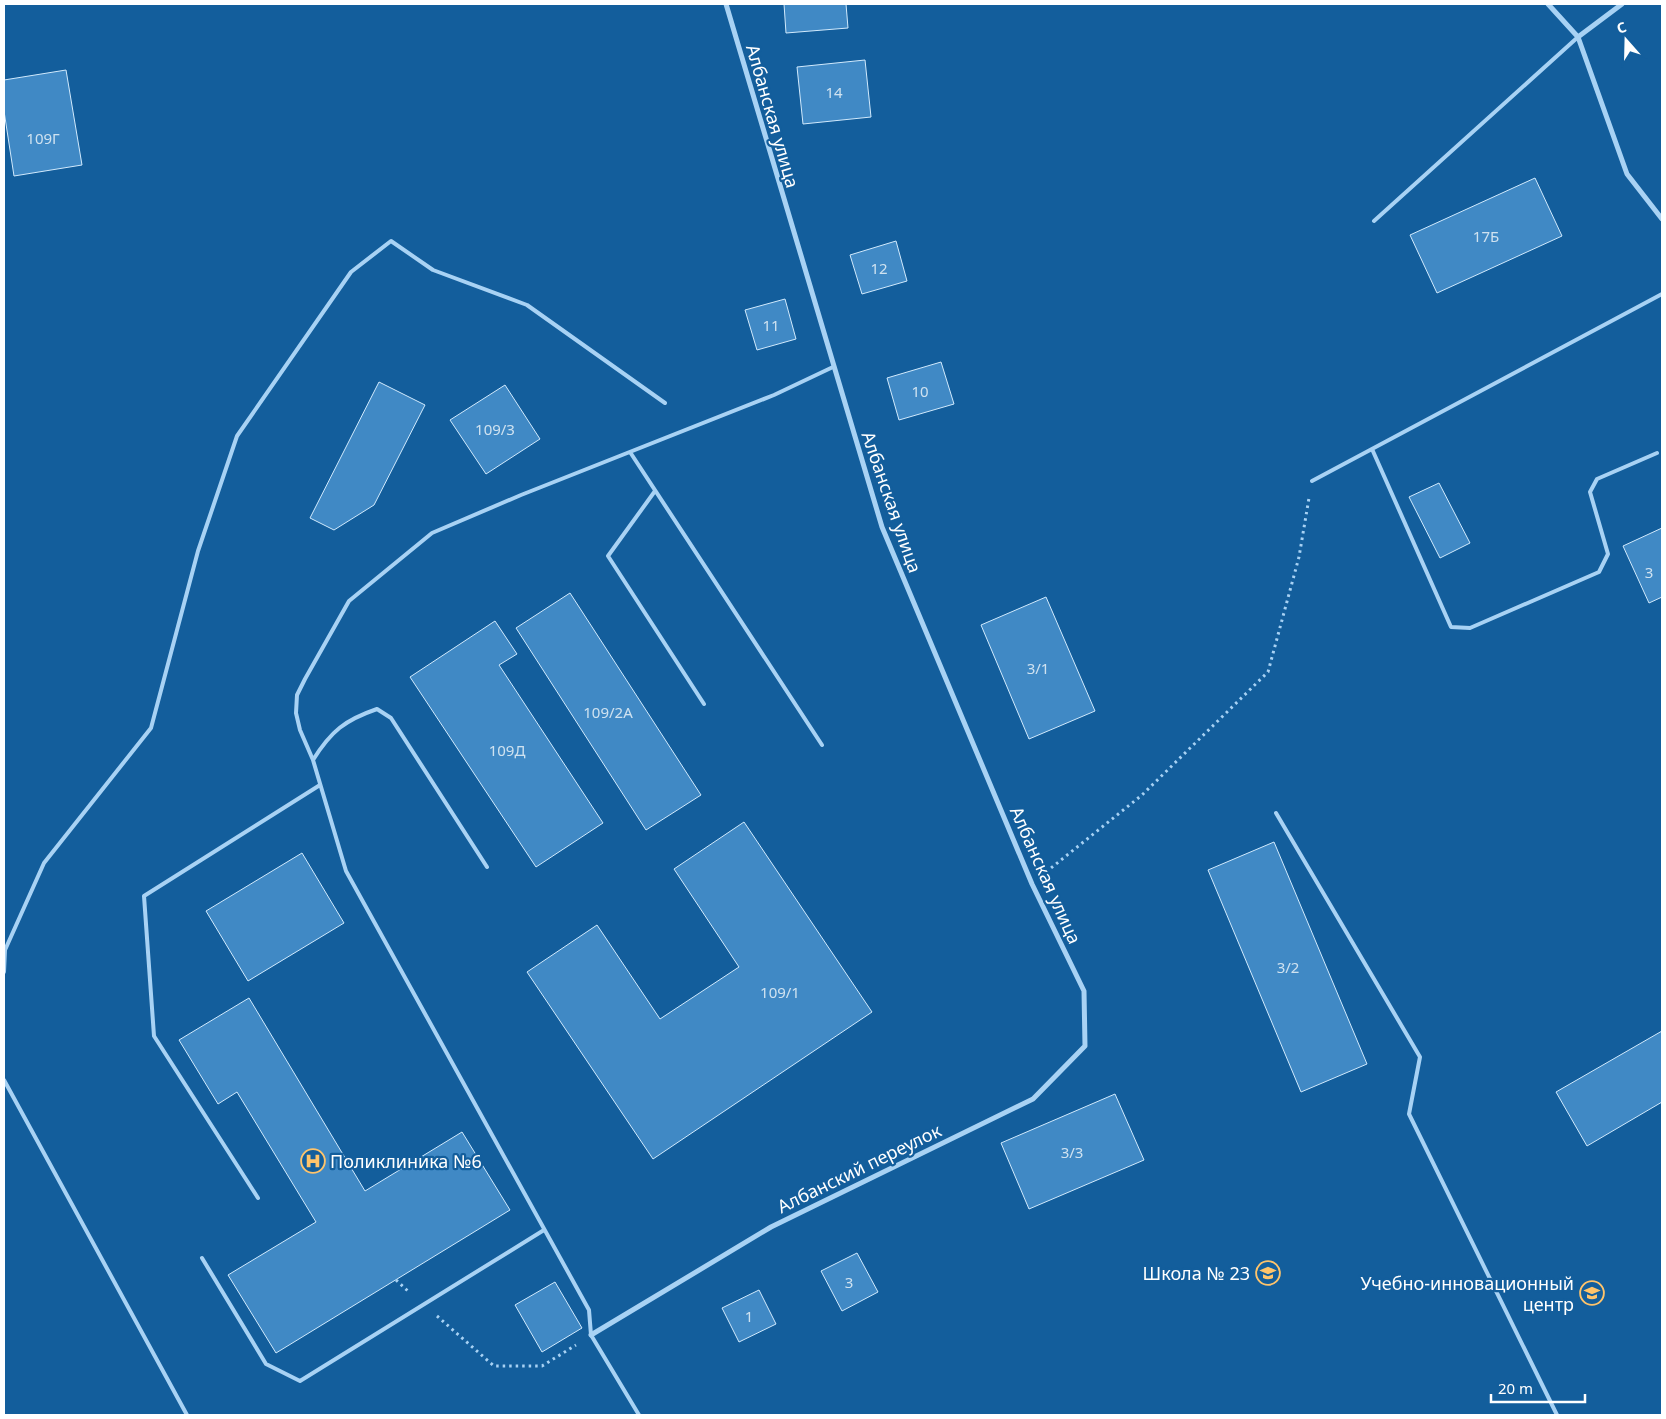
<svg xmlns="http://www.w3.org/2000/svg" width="1666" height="1419" font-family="'Noto Sans',sans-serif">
<rect width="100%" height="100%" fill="#135e9c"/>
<path fill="#4089c5" stroke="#d1eafd" d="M784 4H846L848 28 786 33Z
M865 60 871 117 803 124 797 67Z
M66 70 82 165 14 176 4 111V80Z
M1535 178 1562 236 1437 293 1410 235Z
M896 241 907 281 862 294 850 255Z
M785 299 796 339 757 350 745 310Z
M941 362 954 404 899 420 887 378Z
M379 382 425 405 374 505 334 530 310 518Z
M505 385 540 439 486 474 450 420Z
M1439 483 1470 543 1440 558 1409 497Z
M1662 528V597L1649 603 1623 546Z
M570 593 701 795 646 830 516 628Z
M1046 597 1095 711 1029 739 981 625Z
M495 621 517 654 499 665 603 823 536 867 410 677Z
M744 822 872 1012 653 1159 527 972 597 925 660 1019 739 967 674 869Z
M1274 842 1367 1064 1301 1092 1208 870Z
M302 853 344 923 248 981 206 911Z
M249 998 365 1191 462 1132 510 1210 276 1353 228 1275 316 1222 237 1092 218 1104 179 1040Z
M1662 1031V1102L1587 1146 1556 1092Z
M1115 1094 1144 1160 1029 1209 1001 1143Z
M857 1253 878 1292 842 1311 821 1271Z
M555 1282 582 1328 542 1352 515 1305Z
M759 1290 776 1324 739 1342 722 1308Z"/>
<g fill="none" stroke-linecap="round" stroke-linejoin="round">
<path stroke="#a8d2f4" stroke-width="3" stroke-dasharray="2.5 4" stroke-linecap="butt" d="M1046 872 1142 795 1268 672 1299 557 1309 498
M396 1280 409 1292
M437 1316 494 1366H542L576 1345"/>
<path stroke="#a8d2f4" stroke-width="4" d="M1374 221 1578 37
M1372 449 1451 627 1470 628 1599 572 1608 554 1590 492 1597 479 1657 453
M630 452 822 745
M1312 481 1662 294
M655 491 608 556 704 704
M313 760 300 730 296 713 297 695 305 679 349 601 432 533 521 495 774 395 833 367
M1276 813 1420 1057 1409 1114 1557 1415
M487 867 391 718 377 709C345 720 331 731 313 760L346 871 589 1310 591 1335 639 1415
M4 972 5 950 44 863 151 728 198 551 237 436 351 272 391 241 433 270 527 305 665 403
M4 1080 187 1415
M258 1198 154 1036 144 896 320 785
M202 1258 266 1364 300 1381 544 1230"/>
<path stroke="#a8d2f4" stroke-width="5" d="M1548 4 1578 37 1627 174 1662 219
M1578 37 1622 4
M591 1335 771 1227 1033 1099 1085 1046 1084 991 1032 884 882 527 726 4"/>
</g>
<defs>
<g id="hospital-ring" transform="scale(1.25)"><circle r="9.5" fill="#135e9c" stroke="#ffc46b" stroke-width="1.5"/><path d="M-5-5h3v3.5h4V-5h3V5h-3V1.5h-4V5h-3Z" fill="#ffc46b"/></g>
<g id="school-ring" transform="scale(1.25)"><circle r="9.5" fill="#135e9c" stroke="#ffc46b" stroke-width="1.5"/><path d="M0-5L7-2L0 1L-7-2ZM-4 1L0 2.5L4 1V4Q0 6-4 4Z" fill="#ffc46b"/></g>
<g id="university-ring" transform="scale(1.25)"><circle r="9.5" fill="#135e9c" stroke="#ffc46b" stroke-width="1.5"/><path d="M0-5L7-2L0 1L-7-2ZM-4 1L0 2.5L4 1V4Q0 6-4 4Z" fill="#ffc46b"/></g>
</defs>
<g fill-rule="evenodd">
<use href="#hospital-ring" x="313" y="1161"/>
<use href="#school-ring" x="1268" y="1273"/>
<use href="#university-ring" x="1592" y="1293"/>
</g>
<g text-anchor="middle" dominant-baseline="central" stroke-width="4.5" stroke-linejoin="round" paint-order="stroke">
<g font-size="15" fill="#cfe2f0">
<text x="834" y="92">14</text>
<text x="43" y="138">109Г</text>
<text x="1486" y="236">17Б</text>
<text x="879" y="268">12</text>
<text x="771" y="325">11</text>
<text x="920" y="391">10</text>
<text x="495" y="429">109/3</text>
<text x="1649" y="572">3</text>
<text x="1038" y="668">3/1</text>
<text x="608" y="712">109/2А</text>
<text x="507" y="750">109Д</text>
<text x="1288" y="967">3/2</text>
<text x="780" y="992">109/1</text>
<text x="1072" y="1152">3/3</text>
<text x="849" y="1282">3</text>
<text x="749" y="1316">1</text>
</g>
<g font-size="18" fill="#fff" stroke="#135e9c">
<text transform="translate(773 116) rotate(74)">Албанская улица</text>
<text transform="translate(892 502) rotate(71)">Албанская улица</text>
<text transform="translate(1046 875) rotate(66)">Албанская улица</text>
<text transform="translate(859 1168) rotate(-26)">Албанский переулок</text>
</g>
<g font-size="18" fill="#fff" stroke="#135e9c" text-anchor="end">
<text x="330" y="1161" text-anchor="start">Поликлиника №6</text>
<text x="1250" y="1273">Школа № 23</text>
<text x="1574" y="1283">Учебно-инновационный<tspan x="1574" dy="21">центр</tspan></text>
</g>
</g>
<rect width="1666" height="1419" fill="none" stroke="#ffffff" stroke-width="10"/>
<g transform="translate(1626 40) rotate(340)" stroke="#135e9c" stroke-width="4" paint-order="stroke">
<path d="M0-4L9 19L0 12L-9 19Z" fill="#ffffff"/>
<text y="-8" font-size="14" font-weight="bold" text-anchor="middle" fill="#ffffff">С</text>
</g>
<path d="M1491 1394v8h94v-8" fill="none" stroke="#ffffff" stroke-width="2.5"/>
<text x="1498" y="1394" font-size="15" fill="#ffffff" stroke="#135e9c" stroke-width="4" paint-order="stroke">20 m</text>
</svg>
